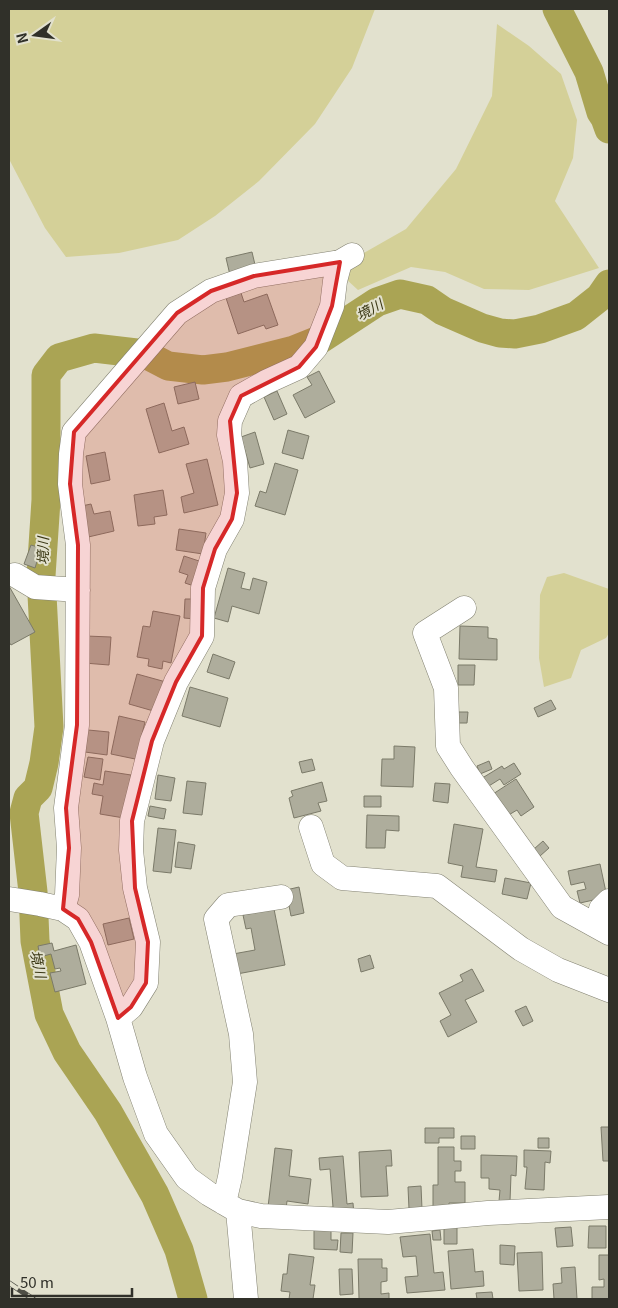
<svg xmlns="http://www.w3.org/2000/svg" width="618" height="1308" font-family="Georgia,'Noto Sans JP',serif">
<rect width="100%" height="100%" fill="#e2e1ce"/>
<path fill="#d4d098" d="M9 9H375L352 68 315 124 259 181 215 216 178 240 119 253 66 257 45 228 9 159Z
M497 24 529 46 561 74 577 120 573 158 555 201 599 268 529 290 484 289 445 272 411 267 358 290 346 279 348 262 406 229 456 169 492 96Z
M564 573 609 589V633L606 638 581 650 571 678 544 687 539 658 540 595 547 577Z"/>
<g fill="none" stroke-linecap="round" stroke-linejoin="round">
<path stroke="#aaa454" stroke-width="29" d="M557 9 589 72 601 112 605 118 609 129
M193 1299 179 1250 155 1195 108 1112 67 1052 49 1014 35 941 33 892 24 813 28 798 38 788 44 763 49 727 41 576 46 500V375L59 358 94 348 145 354 168 366 203 370 227 367 294 350 319 340 377 302 400 294 427 300 443 311 482 328 500 333 515 334 540 329 576 316 600 297 609 284"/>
</g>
<path fill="#aead9c" stroke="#7b7a69" d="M252 252 256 269 230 275 226 258Z
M241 293 244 302 267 294 278 325 266 329 264 325 238 334 226 298Z
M319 371 335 402 305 418 293 395 312 385 307 377Z
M195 382 199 399 178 404 174 387Z
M277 391 287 414 274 420 264 397Z
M164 403 172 431 184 427 189 444 159 453 146 409Z
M288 430 309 436 303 459 282 453Z
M255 432 264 464 250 468 241 437Z
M105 452 110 480 91 484 86 456Z
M207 459 218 505 184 513 181 497 194 493 186 464Z
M275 463 298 470 285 515 255 506 260 491 266 493Z
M163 490 167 515 154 517 155 524 138 526 134 495Z
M91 504 94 514 110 511 114 531 84 538 77 507Z
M179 529 206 533 203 554 176 550Z
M31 545 41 548 35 568 24 564Z
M184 556 205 563 197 587 185 583 188 575 179 572Z
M228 568 245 573 241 588 250 590 253 578 267 582 259 614 232 606 228 622 214 618Z
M9 586 35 632 11 645 9 642Z
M185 599H196L195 619 184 618Z
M153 611 180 616 171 663 163 661 162 669 148 666 149 659 137 657 143 626 150 627Z
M460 626 488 627V638L497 639V660L459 659Z
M86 636 111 637 109 665 84 663Z
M213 654 235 662 229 679 207 672Z
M458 665H475L474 685H458Z
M137 674 166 682 157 712 129 704Z
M190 687 228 698 220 727 182 716Z
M551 700 556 709 538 717 534 708Z
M456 712H468L467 723H455Z
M119 716 145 722 139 747 140 760 111 754Z
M88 730 109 732 107 755 85 752Z
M394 746 415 747 413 787 381 786 382 759H394Z
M88 757 103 759 100 780 84 777Z
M312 759 315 770 302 773 299 762Z
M489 761 492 769 480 774 477 766Z
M514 763 521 774 504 785 500 779 484 789 479 780 502 766 504 769Z
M105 771 131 775 124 818 100 814 103 796 92 794 94 783 103 785Z
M158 775 175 778 171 801 155 799Z
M516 779 534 807 521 816 517 810 507 816 493 794Z
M187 781 206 783 202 815 183 813Z
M322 782 327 801 318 803 321 811 294 818 289 798 293 796 291 791Z
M435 783 450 784 448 803 433 801Z
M364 796H381V807H364Z
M150 806 166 809 164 819 148 816Z
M367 815 399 816V831L386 830 385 848H366Z
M454 824 483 829 476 867 497 870 495 882 461 877 463 866 448 863Z
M158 828 176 830 171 873 153 871Z
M543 841 549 848 540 856 534 849Z
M178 842 195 845 191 869 175 867Z
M600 864 607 897 580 903 577 891 586 889 584 882 571 885 568 871Z
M505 878 531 883 527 899 502 894Z
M299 887 304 913 291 916 286 890Z
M274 909 285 965 237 974 233 954 255 950 251 928 246 929 243 915Z
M129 918 134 939 108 945 103 924Z
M52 943 54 951 76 945 86 984 55 992 50 973 61 971 60 968 55 969 51 954 40 957 38 946Z
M370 955 374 968 361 972 358 959Z
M472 969 484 991 465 1000 477 1022 448 1037 440 1021 451 1015 439 993 463 981 460 975Z
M526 1006 533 1021 523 1026 515 1011Z
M601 1127H609V1161H603Z
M425 1128H454V1138H439V1143H425Z
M461 1136H475V1149H461Z
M538 1138H549V1148H538Z
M438 1147H454V1161H461V1171H455V1182H465V1203H449V1212H433V1185H438Z
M275 1148 292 1150 289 1176 311 1179 308 1204 287 1201 286 1209 268 1207Z
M391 1150 392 1166H386L388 1196 361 1197 359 1152Z
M524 1150 551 1151 550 1163 545 1162 544 1190 525 1189 527 1167H524Z
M481 1155 517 1156 516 1176 511 1175 510 1201H499L500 1190 489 1189V1178H481Z
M343 1156 347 1204 353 1203 354 1215 325 1208 333 1207 330 1169 320 1170 319 1158Z
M421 1186 422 1209H409L408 1187Z
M589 1226H606V1248H588Z
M444 1227H457V1244H444Z
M571 1227 573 1246 557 1247 555 1228Z
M314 1230H331V1240H338L337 1250 314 1249Z
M440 1230 441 1240H433L432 1231Z
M341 1233H353L352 1253 340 1252Z
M430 1234 434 1273 443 1272 445 1290 407 1293 405 1277 418 1276 416 1256 403 1257 400 1237Z
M500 1245 515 1246 514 1265 500 1264Z
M473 1249 475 1272 483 1271 484 1286 451 1289 448 1251Z
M542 1252 543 1290 519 1291 517 1253Z
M289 1254 314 1257 310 1285H315L313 1299H289L290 1292 281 1291 283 1274H287Z
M599 1255H609V1299H592V1287H604V1279L599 1280Z
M358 1259H382V1268H387V1281L381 1282V1294L389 1293V1299H359Z
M575 1267 577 1299H554L553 1284 562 1283 561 1268Z
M339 1269H352L353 1294 340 1295Z
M492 1292 493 1299H477L476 1293Z"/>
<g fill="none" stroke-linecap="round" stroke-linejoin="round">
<g stroke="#838272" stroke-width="25">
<path id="minor" d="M15 575 35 587 78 590
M464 608 425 633 446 688 448 746 462 768 562 907 609 933
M311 827 323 864 342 878 437 886 521 949 558 970 609 990
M9 899 40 904 63 909 78 919 91 942 118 1018 135 1077 156 1134 187 1178 209 1194 238 1211 261 1216 388 1222 488 1213 609 1207
M63 909 67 895 69 848 66 808 77 725 78 545 70 484 71 454 74 432 177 313 211 291 254 276 340 262 352 255
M601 928V909L609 901
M118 1018 131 1007 146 983 148 942 135 888 131 850 132 821 152 741 176 682 202 636 203 588 215 549 232 519 237 493 235 461 229 435 230 421 241 396 266 382 299 367 316 347 332 306 335 281 340 262
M224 1203 230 1177 245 1082 241 1034 216 919 228 905 281 897
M238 1211 246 1299"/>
</g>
<use href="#minor" stroke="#fff" stroke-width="24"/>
<g stroke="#4f4f46" stroke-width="5.5">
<path id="rail" d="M9 1283 33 1299"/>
</g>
<use href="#rail" stroke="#e2e1ce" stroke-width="4" stroke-dasharray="11" stroke-linecap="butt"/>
</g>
<path fill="#d62828" fill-opacity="0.2" stroke="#d62828" stroke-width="4" stroke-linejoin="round" d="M340 262 332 306 316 347 299 367 241 396 230 421 237 493 232 519 215 549 203 588 202 636 176 682 152 741 132 821 135 888 148 942 146 983 131 1007 118 1018 91 942 78 919 63 909 69 848 66 808 77 725 78 545 70 484 74 432 177 313 211 291 254 276Z"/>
<g text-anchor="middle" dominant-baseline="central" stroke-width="4" stroke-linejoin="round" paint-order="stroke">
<g font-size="14" font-style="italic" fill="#3a3714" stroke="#e2e1ce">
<text transform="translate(369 309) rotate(-29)">境川</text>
<text transform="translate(42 551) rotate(-89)">境川</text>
<text transform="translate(39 964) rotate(78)">境川</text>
</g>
</g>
<rect width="618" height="1308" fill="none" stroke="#303029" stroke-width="20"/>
<g transform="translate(35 35) rotate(256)" stroke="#e2e1ce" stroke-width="4" paint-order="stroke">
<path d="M0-4L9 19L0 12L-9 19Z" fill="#303029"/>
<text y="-8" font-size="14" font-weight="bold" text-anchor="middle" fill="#303029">N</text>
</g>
<path d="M12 1288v8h120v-8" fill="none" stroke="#303029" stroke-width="2.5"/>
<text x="20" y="1288" font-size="15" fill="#303029" stroke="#e2e1ce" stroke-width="4" paint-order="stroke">50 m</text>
</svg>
